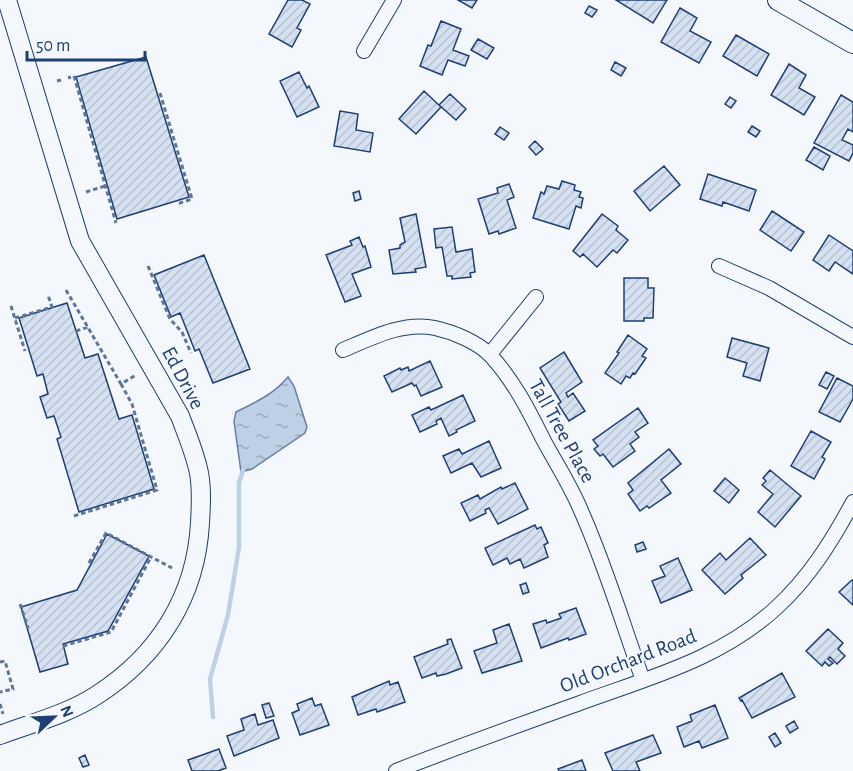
<svg xmlns="http://www.w3.org/2000/svg" width="853" height="771" font-family="'Alegreya Sans',sans-serif">
<defs>
<pattern id="water-ripples" width="26" height="14" patternUnits="userSpaceOnUse" patternTransform="scale(1.5)"><rect width="26" height="14" fill="#bed0e5"/><path d="M2 4q2-2 4 0t4 0M15 11q2-2 4 0t4 0" fill="none" stroke="#9aaabe"/></pattern>
<pattern id="building-hatch" width="6" height="6" patternUnits="userSpaceOnUse" patternTransform="scale(1.5)"><rect width="6" height="6" fill="#d5e0f0"/><path d="M-1 1l2-2M0 6l6-6M5 7l2-2" fill="none" stroke="#b6c1d1"/></pattern>
</defs>
<rect width="100%" height="100%" fill="#f4f7fb"/>
<path fill="url(#water-ripples)" stroke="#687fa3" stroke-width="1.5" d="M288 377 294 386 307 427 305 433 252 469 241 472 234 421 236 412C256 402 274 394 288 377Z"/>
<g fill="none" stroke-linecap="round" stroke-linejoin="round">
<path stroke="#bed0e5" stroke-width="4.5" d="M213 717 210 679 228 615 239 547V483L244 467"/>
</g>
<path fill="url(#building-hatch)" stroke="#1d3f73" stroke-width="1.5" d="M288 0H302L310 4 297 28 301 30 292 47 269 34Z
M458 0H477L472 8Z
M616 0H667L653 23Z
M589 6 597 10 592 17 585 13Z
M680 8 697 18 690 31 711 42 699 63 661 42Z
M441 21 461 29 453 50 469 56 465 66 448 60 442 75 420 66 428 45 431 46Z
M736 35 769 54 757 76 723 56Z
M478 39 494 48 487 59 471 50Z
M146 57 189 197 117 219 76 77Z
M615 62 626 68 621 76 611 70Z
M789 64 806 75 799 88 815 97 804 115 771 95Z
M299 72 307 88 309 86 319 107 297 117 280 81Z
M424 91 441 107 416 134 399 119Z
M450 94 466 109 456 120 439 105Z
M841 95 853 102V132L848 129 842 140 853 145V153L849 161 814 143Z
M730 97 736 101 731 108 725 104Z
M340 111 358 114 356 130 373 133 370 152 334 146Z
M752 126 760 131 756 137 748 132Z
M500 127 509 133 504 140 495 134Z
M535 141 543 149 536 155 529 147Z
M814 147 830 156 823 170 806 160Z
M664 166 680 185 650 211 634 191Z
M708 174 756 190 749 211 723 202 722 206 700 199Z
M562 181 575 185 574 190 581 192 579 197 583 198 581 208 576 206 569 229 533 218 541 192 544 194 547 186 559 189Z
M509 184 514 197 507 200 516 228 499 234 498 231 489 234 478 199 498 193 497 188Z
M359 191 361 199 355 201 353 193Z
M772 211 804 232 791 251 760 230Z
M416 214 426 267 415 269 416 272 393 274 389 250 400 248V245L405 242 400 218Z
M602 214 618 226 616 230 628 240 617 253 613 250 597 267 583 254 580 257 573 251Z
M452 227 456 252 472 249 475 272 470 273 471 277 452 279V276H447L442 247 436 248 434 229Z
M829 235 853 251V274L835 262 829 271 813 260Z
M359 237 363 247 365 246 371 267 352 274 361 296 345 302 326 255 352 245 350 241Z
M204 255 250 369 213 383 199 349 195 351 180 313 171 317 154 275Z
M624 278H648V288H654L653 318H644V321H624Z
M67 303 85 358 98 354 119 419 132 415 154 489 79 512 57 439 61 437 54 416 47 418 40 397 48 394 43 374 37 376 19 318Z
M628 335 647 349 642 356 646 358 635 374 633 373 630 378 626 376 621 384 605 373 619 353 617 352Z
M732 338 769 348 760 381 743 376 747 363 727 357Z
M564 352 582 382 566 393 568 397 573 393 585 411 569 421 558 404 561 402 540 368Z
M430 361 442 387 421 396 416 385 414 386 412 383 392 392 384 376 400 368 401 370 408 367 409 371Z
M826 372 834 376 827 389 819 385Z
M837 378 853 386V399L840 422 819 412Z
M463 395 475 421 456 430 457 432 449 436 441 418 436 421 437 424 420 432 412 415 429 407 431 410Z
M638 408 648 423 635 432 639 437 630 444 635 451 613 467 603 454 600 456 594 449 598 446 593 440Z
M811 431 831 442 822 457 825 459 814 479 791 466Z
M489 441 501 468 481 477 472 463 451 473 443 456 459 449 462 454Z
M669 449 681 464 661 480 671 493 649 508 647 506 640 511 628 494 633 490 628 483Z
M770 470 801 496 775 527 758 512 773 494 762 485 766 481 763 478Z
M725 478 739 490 729 503 714 491Z
M515 483 528 509 498 524 489 508 485 510 486 513 470 521 461 503 478 495 480 499 501 487 502 489Z
M535 525 537 529 541 527 548 543 544 545 548 557 524 568 520 559 510 564 507 558 493 565 485 548Z
M107 534 149 556 108 631 63 644 68 664 40 672 21 607 77 590Z
M750 538 766 555 741 575 743 578 725 594 702 570 720 553 726 560Z
M643 542 646 549 637 552 635 545Z
M678 558 692 590 661 603 652 581 665 576 660 566Z
M852 580 853 581V605L839 592Z
M526 583 529 592 523 594 520 585Z
M576 608 586 634 569 640 568 638 541 648 533 624 546 620 547 623 561 618 559 614Z
M509 624 522 661 482 673 474 651 497 643 493 630Z
M828 629 843 643 838 649 845 656 837 664 830 657 828 659 833 663 829 666 825 662 822 666 806 651Z
M451 639 462 668 446 674 437 676 436 673 422 678 414 657 448 644 447 640Z
M782 673 795 697 752 718 742 700 741 701 739 698Z
M389 681 390 685 398 682 405 702 377 712 376 709 358 715 352 697Z
M312 698 315 706 321 704 329 725 300 735 292 713 299 710 297 704Z
M269 703 274 716 266 718 262 705Z
M715 705 728 738 702 748 699 741 684 747 677 727 692 721 690 715Z
M255 714 258 725 273 720 279 738 234 756 227 736 244 730 241 719Z
M794 721 798 728 790 733 786 726Z
M775 733 781 743 775 747 769 737Z
M653 735 661 753 636 762 640 771H613L605 753Z
M219 749 226 768 218 771H192L188 760Z
M85 755 89 765 83 767 79 758Z
M582 760 586 771H559L558 769Z"/>
<g fill="none" stroke-linecap="round" stroke-linejoin="round">
<g stroke="#1d3f73" stroke-width="16">
<path id="minor" d="M364 51 394 0
M719 266 769 288 853 337
M343 350C371 338 404 321 435 328 453 332 478 342 491 356 514 381 529 411 544 441 557 465 572 488 582 513 606 567 623 625 643 680
M490 354 536 297
M396 771C457 747 519 725 580 703 648 678 721 659 776 608 809 578 832 541 853 502"/>
</g>
<g stroke="#1d3f73" stroke-width="20">
<path id="tertiary" d="M0 735C32 723 68 714 97 695 159 655 196 596 200 523 201 506 202 489 199 473 195 453 187 435 180 416L80 241 7 0"/>
</g>
<g stroke="#1d3f73" stroke-width="22">
<path id="secondary" d="M778 0 853 43"/>
</g>
<path stroke="#5e769c" stroke-width="3" stroke-dasharray="4.5 3" stroke-linecap="butt" d="M74 76 116 223
M68 78 71 77
M57 81 61 80
M160 93 192 199 177 204
M86 192 105 186
M148 266 170 319 182 332 191 353
M66 290 121 384 136 375
M11 306 25 351
M15 318 52 307 48 295
M76 331 88 327
M74 516 157 490 132 404 121 384
M89 563 106 533 172 568
M20 604 28 628
M63 646 111 632 151 557
M0 662 5 661 13 689 0 692
M0 704 3 714"/>
<use href="#minor" stroke="#f4f7fb" stroke-width="14"/>
<use href="#tertiary" stroke="#f4f7fb" stroke-width="18"/>
<use href="#secondary" stroke="#f4f7fb" stroke-width="20"/>
</g>
<g text-anchor="middle" dominant-baseline="central" stroke-width="4.5" stroke-linejoin="round" paint-order="stroke">
<g font-size="21" fill="#1d3f73" stroke="#f4f7fb">
<text transform="translate(183 378) rotate(62)">Ed Drive</text>
<text transform="translate(562 431) rotate(61)">Tall Tree Place</text>
<text transform="translate(628 661) rotate(-21)">Old Orchard Road</text>
</g>
</g>
<g transform="translate(54 717) rotate(67)" stroke="#f4f7fb" stroke-width="4.5" paint-order="stroke">
<path d="M0-4.5L10 22L0 15L-10 22Z" fill="#1d3f73"/>
<text y="-9" font-size="16" font-weight="bold" text-anchor="middle" fill="#1d3f73">N</text>
</g>
<path d="M27 51v9h118v-9" fill="none" stroke="#1d3f73" stroke-width="3"/>
<text x="36" y="51" font-size="18" fill="#1d3f73" stroke="#f4f7fb" stroke-width="4.5" paint-order="stroke">50 m</text>
</svg>
